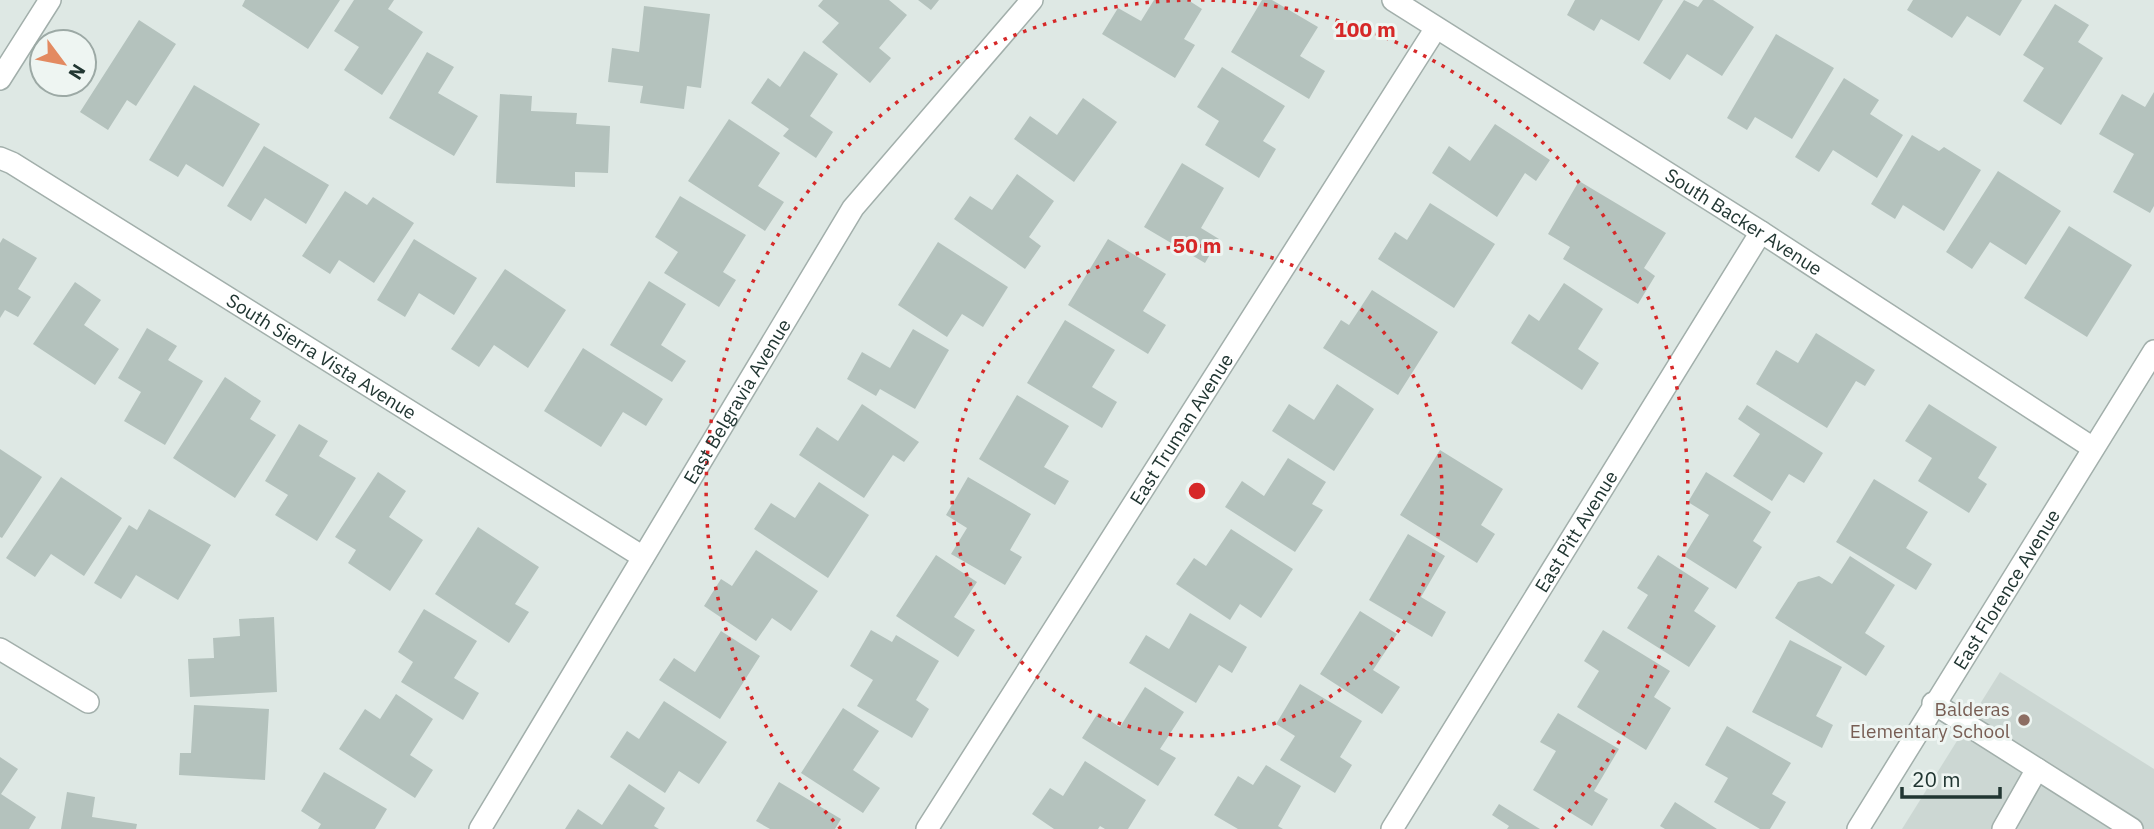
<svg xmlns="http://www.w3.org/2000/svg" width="2154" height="829" font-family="'IBM Plex Sans',sans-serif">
<rect width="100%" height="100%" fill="#dee8e4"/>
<path fill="#ccd7d3" d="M2000 672 2154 769V829H1902Z"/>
<path fill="#b4c2bd" d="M245 0H340L308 49 242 6Z
M354 0H394L388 9 423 32 382 95 344 70 359 47 334 31Z
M823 0H889L907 15 879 48 891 58 870 83 822 42 839 23 818 6Z
M918 0H939L931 10Z
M1154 0H1188L1202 9 1184 39 1195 45 1175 78 1102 34 1118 8 1141 21Z
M1262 0H1272L1318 27 1300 56 1325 71 1309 99 1231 52Z
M1575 0H1663L1639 41 1601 19 1594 31 1567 15Z
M1684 0 1698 7 1703 0H1713L1754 27 1722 76 1687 54 1670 80 1643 63Z
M1913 0H2022L2000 36 1967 16 1952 38 1907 10Z
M2055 4 2089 25 2078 42 2103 58 2061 125 2023 101 2044 68 2023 55Z
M644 6 710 14 701 88 687 86 684 109 640 103 643 86 608 82 612 48 639 52Z
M139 20 176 44 136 106 127 100 108 130 80 112Z
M1776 34 1834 68 1792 139 1755 117 1747 130 1727 118Z
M804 51 838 74 810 116 833 132 816 158 783 136 789 129 751 103 768 78 780 87Z
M427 52 454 67 438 93 478 116 454 156 389 118Z
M1222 67 1285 106 1263 141 1276 149 1259 178 1205 145 1219 121 1197 107Z
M1844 78 1879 100 1870 114 1903 135 1877 178 1833 150 1819 172 1795 157Z
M194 85 260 124 223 187 186 164 178 177 149 160Z
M2154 92V206L2150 213 2113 192 2134 154 2099 134 2122 94 2145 107Z
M500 94 532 96 531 111 577 113 576 124 610 126 608 173 575 172V187L496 183Z
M1083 98 1117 122 1074 182 1014 139 1030 116 1057 135Z
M729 119 780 153 758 186 784 202 765 231 688 181Z
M1495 124 1550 160 1536 181 1525 173 1497 217 1432 173 1449 146 1470 161Z
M1912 135 1939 151 1944 147 1981 170 1944 231 1903 205 1895 219 1871 204Z
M264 146 329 185 306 224 265 198 251 221 227 206Z
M1182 163 1224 188 1201 228 1219 239 1205 263 1144 227Z
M1998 171 2061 211 2026 265 1990 242 1972 269 1946 252Z
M1017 174 1054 201 1029 237 1041 246 1025 269 954 219 970 196 992 210Z
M1579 181 1666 233 1644 268 1655 276 1638 304 1563 259 1570 247 1548 234Z
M345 191 367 205 373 197 414 223 374 283 339 260 330 274 302 256Z
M680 196 746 235 723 272 736 280 719 307 664 273 678 252 655 237Z
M1430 203 1495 244 1454 308 1378 259 1395 232 1407 240Z
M2069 226 2132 265 2087 337 2024 298Z
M3 238 37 258 18 289 31 297 18 317 5 310 0 318V243Z
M414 239 477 278 454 315 419 293 405 317 377 300Z
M1108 239 1166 274 1143 311 1166 325 1148 354 1068 305Z
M938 242 1008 287 983 327 962 314 947 337 898 305Z
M505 269 566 310 528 368 494 345 479 367 451 349Z
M649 281 686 304 661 345 686 361 672 382 610 345Z
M75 282 101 300 84 325 119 349 95 385 33 344Z
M1564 283 1603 309 1578 349 1599 363 1582 390 1511 343 1529 314 1539 321Z
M1372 290 1438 332 1398 395 1323 348 1341 320 1349 325Z
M1065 320 1115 350 1092 387 1117 402 1102 428 1027 383Z
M147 328 177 346 168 360 203 381 165 445 124 421 141 392 118 378Z
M913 329 949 350 915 409 880 389 876 396 847 379 862 352 890 368Z
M1816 333 1875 370 1865 386 1856 381 1827 428 1756 384 1776 350 1798 363Z
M583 348 663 399 646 426 623 412 601 447 544 411Z
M225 377 261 401 250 419 276 435 235 498 173 458Z
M1337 384 1374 409 1334 471 1272 431 1289 404 1314 420Z
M1017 395 1069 426 1044 467 1069 481 1055 505 979 459Z
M862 404 919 442 904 462 893 455 864 498 799 455 817 427 838 441Z
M1929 404 1997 447 1978 478 1987 484 1969 513 1918 481 1932 458 1905 441Z
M1747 405 1823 453 1804 483 1789 474 1772 501 1733 476 1760 434 1738 419Z
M299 424 328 441 319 456 356 478 317 541 275 515 288 495 265 481Z
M0 449 42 477 2 538 0 537Z
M1440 450 1503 489 1481 525 1495 534 1477 563 1400 515Z
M1288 458 1326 482 1312 504 1323 510 1295 552 1225 507 1242 481 1264 496Z
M378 472 406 491 389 517 423 540 390 591 348 563 356 550 335 537Z
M1706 472 1771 512 1753 541 1762 547 1736 589 1684 556 1709 515 1688 502Z
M61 477 122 518 84 576 51 554 35 577 6 558Z
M968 477 1031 514 1010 550 1022 557 1005 585 951 554 967 528 946 515Z
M1874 479 1928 512 1906 548 1932 564 1916 590 1836 542Z
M819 482 869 515 828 578 754 529 771 503 795 518Z
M149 509 211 545 178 600 136 575 121 599 94 583 129 525 137 530Z
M478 527 539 567 515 604 529 612 509 643 435 594Z
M1231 529 1293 569 1261 618 1240 604 1230 620 1176 584 1194 558 1206 566Z
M1408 534 1445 556 1421 597 1446 612 1432 637 1369 600Z
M756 550 818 591 791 631 772 618 756 641 704 606 721 579 732 586Z
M936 555 977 582 954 617 975 630 958 657 896 616Z
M1658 555 1709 588 1694 611 1716 626 1689 667 1627 628 1648 595 1637 588Z
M1850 556 1895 585 1865 633 1885 646 1866 676 1775 618 1798 582 1819 576 1832 584Z
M424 609 477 641 454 678 479 693 463 720 401 682 413 662 398 652Z
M1360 611 1397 634 1373 670 1400 687 1382 714 1320 674Z
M1190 613 1247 647 1232 673 1219 665 1196 703 1129 663 1146 635 1169 649Z
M274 617 277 692 190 697 188 659 214 658 213 638 240 636 239 619Z
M871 630 892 642 896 635 939 661 916 700 929 709 912 738 857 706 873 680 850 666Z
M1603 630 1670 671 1654 697 1671 708 1646 750 1577 707 1599 671 1584 661Z
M721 631 760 656 720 719 659 680 674 658 695 672Z
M1790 640 1842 667 1816 716 1833 725 1822 748 1752 712Z
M1300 684 1362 721 1340 757 1352 765 1335 793 1280 760 1295 736 1276 724Z
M1145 687 1184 712 1160 749 1176 758 1158 786 1082 738 1098 713 1120 727Z
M396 694 433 719 410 755 433 770 415 798 339 749 365 709 380 719Z
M664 701 727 742 699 784 679 771 665 793 610 757 627 731 639 739Z
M194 705 269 709 265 780 179 775 180 753H191Z
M843 708 879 731 853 770 880 788 863 813 801 773Z
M1558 713 1619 749 1594 791 1608 799 1592 826 1533 790 1556 751 1540 742Z
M1727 726 1791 763 1772 794 1786 802 1770 829H1760L1714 802 1728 778 1705 765Z
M0 757 18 769 1 794 36 817 29 829H0Z
M1085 761 1146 800 1128 829H1105L1100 826 1098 829H1054L1032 814 1050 788 1063 796Z
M1266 765 1301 786 1278 826 1283 829H1238L1214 815 1238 776 1253 785Z
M324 772 387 809 375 829H318L321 824 301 811Z
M779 782 841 819 835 829H770L756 821Z
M629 784 665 808 654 826 659 829H565L578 809 602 825Z
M67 792 95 797 92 817 137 824 136 829H61Z
M1675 802 1717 829H1665L1660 826Z
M1499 804 1540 829H1507L1509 826 1492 815Z"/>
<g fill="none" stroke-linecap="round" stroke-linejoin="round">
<g stroke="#a2afab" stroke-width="24">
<g id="minor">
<path id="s1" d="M1393 0 1761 232 2093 448"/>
<path d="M0 79 50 0"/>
<path id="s2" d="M0 158 12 163 643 557"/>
<path d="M0 649 88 702"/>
<path d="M1933 703 2132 829"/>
<path id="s3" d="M480 829 853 208 1032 0"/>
<path id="s4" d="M927 829 1436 28"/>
<path id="s5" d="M1392 829 1761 232"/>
<path id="s6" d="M1858 829 2154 351"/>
<path d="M2003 829 2037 769"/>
</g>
</g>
<use href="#minor" stroke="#fff" stroke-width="21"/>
</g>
<g fill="none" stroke="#d62828" stroke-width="3.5" stroke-dasharray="3.5 7">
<circle cx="1197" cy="491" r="245"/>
<path d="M841 829A491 491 0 0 1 1193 0M1201 0A491 491 0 0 1 1553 829"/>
</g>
<circle fill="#8d6e63" stroke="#eef5f2" stroke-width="2.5" cx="2024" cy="720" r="7"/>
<g text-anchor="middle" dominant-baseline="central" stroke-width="6" stroke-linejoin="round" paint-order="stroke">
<g font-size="19" fill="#213632" stroke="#eef5f2">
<text stroke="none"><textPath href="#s1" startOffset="415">South Backer Avenue</textPath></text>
<text stroke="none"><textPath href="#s2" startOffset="378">South Sierra Vista Avenue</textPath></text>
<text stroke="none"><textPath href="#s3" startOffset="499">East Belgravia Avenue</textPath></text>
<text stroke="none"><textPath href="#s4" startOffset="474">East Truman Avenue</textPath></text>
<text stroke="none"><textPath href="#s5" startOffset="350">East Pitt Avenue</textPath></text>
<text stroke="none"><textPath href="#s6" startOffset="282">East Florence Avenue</textPath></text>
</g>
<g font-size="19" fill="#785e54" stroke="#eef5f2" text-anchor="end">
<text x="2010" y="709">Balderas<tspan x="2010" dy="22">Elementary School</tspan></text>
</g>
</g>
<circle cx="1197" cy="491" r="10" fill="#d62828" stroke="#eef5f2" stroke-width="3.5"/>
<g font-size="21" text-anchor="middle" font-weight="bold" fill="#d62828" stroke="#eef5f2" stroke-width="6" stroke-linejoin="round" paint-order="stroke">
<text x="1365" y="37">100 m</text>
<text x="1197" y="253">50 m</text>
</g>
<g transform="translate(63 63) rotate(122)"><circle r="33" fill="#eef5f2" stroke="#9ca9a5" stroke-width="2"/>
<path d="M0-5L12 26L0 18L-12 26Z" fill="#e38a61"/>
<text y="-10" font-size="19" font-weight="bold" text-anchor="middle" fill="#213632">N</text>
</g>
<path d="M1902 787v10h98v-10" fill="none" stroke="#213632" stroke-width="3.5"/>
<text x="1912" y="787" font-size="21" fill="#213632" stroke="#eef5f2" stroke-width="5" paint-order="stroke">20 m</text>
</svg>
